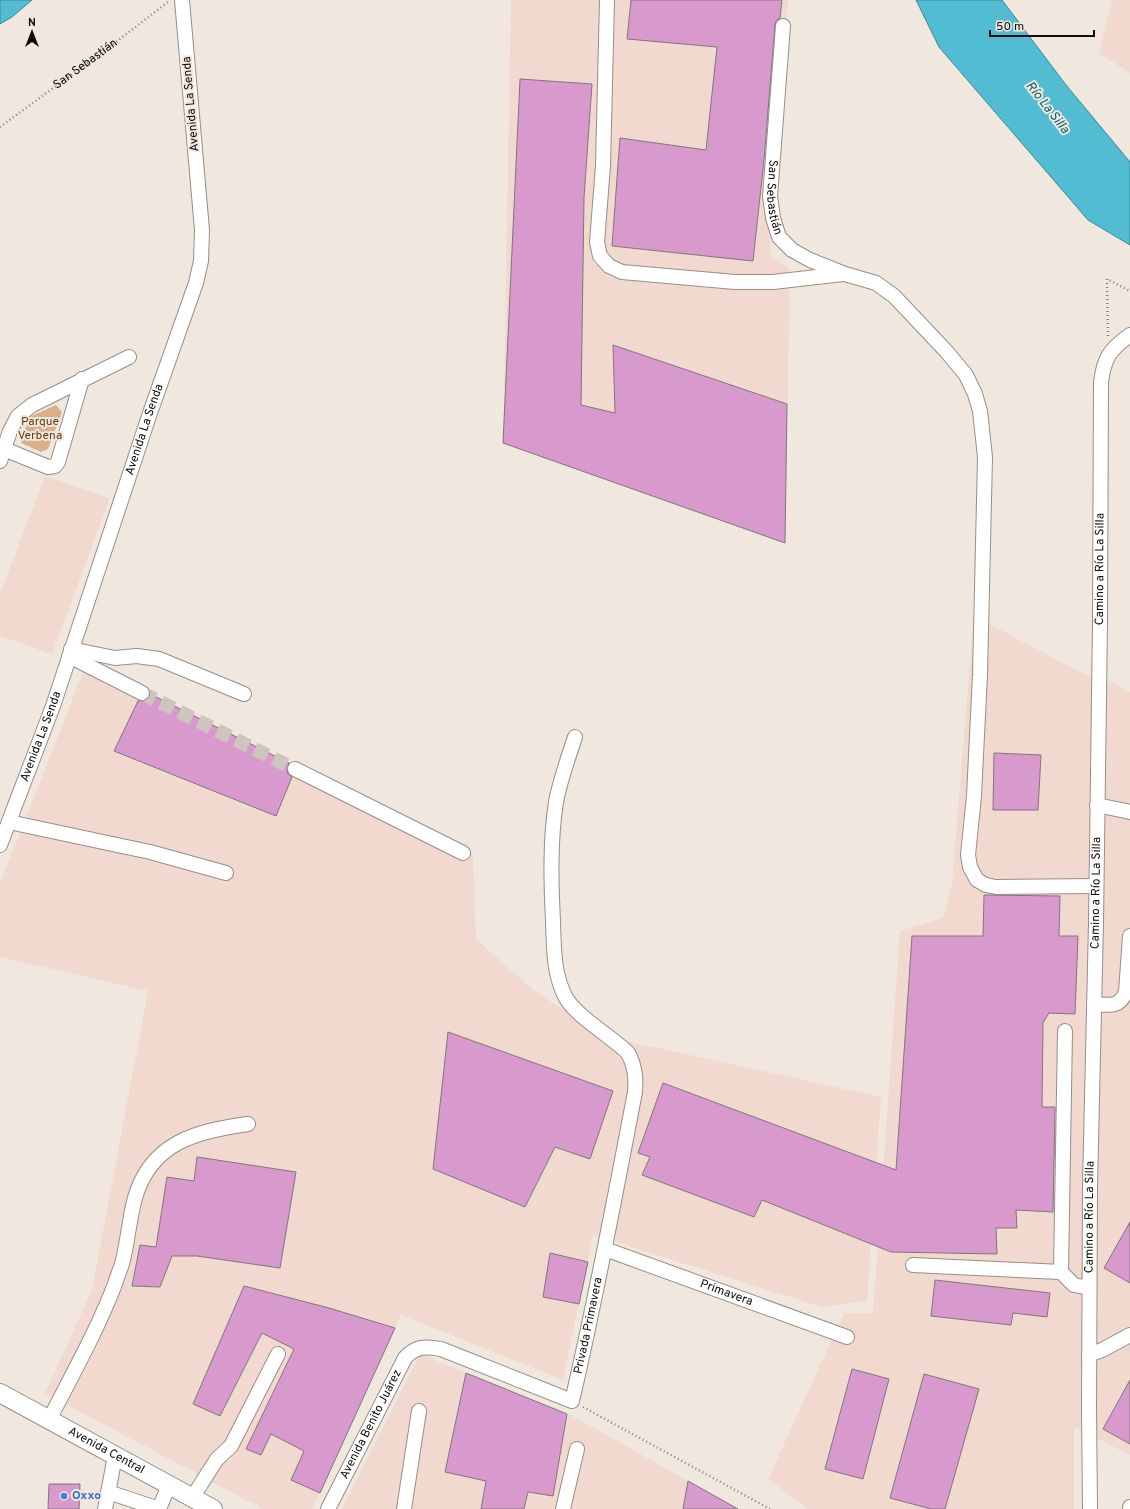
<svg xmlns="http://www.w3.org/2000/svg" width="1130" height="1509" font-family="Overpass,sans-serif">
<rect width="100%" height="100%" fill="#f0e7de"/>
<path fill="#f1d9cf" d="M511 0H788L769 254 790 269 785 543 503 443Z
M1112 0H1130V73L1099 53Z
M45 476 110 498 52 654 0 636V594Z
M974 616 1082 673 1115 683 1130 692V1455L1074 1427V1509H808L768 1479 844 1313H873L900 931 944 917 952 883Z
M87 662 473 854 476 939 533 990 604 1036 881 1097 867 1301 822 1307 593 1235 563 1380 401 1315 312 1509H263L45 1393 92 1290 148 991 0 957V884Z
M420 1354 578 1419 738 1509H342Z"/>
<path fill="#d8b089" d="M56 405 62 412 48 449 41 452 21 443 29 417Z"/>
<path fill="#52bcd2" stroke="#3e8796" d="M0 0H32L12 17 0 24Z
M916 0H1002L1066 85 1130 162V245L1088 220 939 47Z"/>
<path fill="#d899cd" stroke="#7f767d" d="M631 0H782L780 18 776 21 775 25 764 160 753 261 612 246 620 138 706 150 717 47 627 39Z
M520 79 592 84 584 198 581 405 615 413 613 345 787 404 785 543 503 443Z
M150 694 289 763 287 770 288 774 292 777 276 816 114 751 138 701 146 700Z
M994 753 1041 755 1038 810H993Z
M984 895 1060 896 1059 936H1078L1075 1014 1049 1013 1043 1023 1042 1107H1055L1053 1212 1016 1210 1017 1228H996L997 1254 891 1252 762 1200 754 1217 642 1175 650 1157 638 1153 663 1083 896 1170 912 936H983Z
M448 1032 613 1091 590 1159 555 1147 525 1207 433 1169Z
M197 1157 296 1172 280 1268 197 1256H172L160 1287 132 1286 140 1245 156 1247 167 1177 194 1181Z
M1130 1222V1283L1104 1268Z
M550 1253 588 1262 579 1304 543 1297Z
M935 1280 1050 1293 1047 1317 1013 1313 1011 1325 931 1316Z
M244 1286 329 1308 395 1328 320 1493 291 1480 304 1451 271 1434 261 1455 246 1449 294 1349 262 1333 220 1416 193 1404Z
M852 1369 889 1379 863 1479 825 1469Z
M466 1373 567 1414 553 1496 528 1492 524 1509H481L486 1481 445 1472Z
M924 1374 979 1389 945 1509H931L890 1498Z
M1130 1380V1444L1103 1429Z
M688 1481 738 1509H683Z
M49 1484H80L79 1509H48Z"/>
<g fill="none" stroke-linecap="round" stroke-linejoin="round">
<path stroke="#cec6be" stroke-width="14" stroke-dasharray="14 7" stroke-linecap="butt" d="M142 693 295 769"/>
<g stroke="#978e86" stroke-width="16">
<g id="minor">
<path d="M607 0 603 166 597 242 600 256 609 266 622 272 735 282H773L843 274"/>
<path id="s2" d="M783 26 770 196 773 218 779 237 792 250 810 260 845 274 876 283 894 296 946 351 966 375 975 394 980 411 985 457 980 675 974 796 968 855 970 867 977 880 986 885 996 887 1096 886"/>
<path d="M4 449 48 467 55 466 58 462 82 379"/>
<path d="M0 461 10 431 18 416 32 405 129 357"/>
<path d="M71 649 115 658 137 656 159 659 244 694"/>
<path d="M69 656 142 693"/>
<path d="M295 769 463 853"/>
<path d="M1097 805 1130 812"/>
<path d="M9 822 150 852 226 873"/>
<path id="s3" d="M0 845 53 706 150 413 196 283 201 261 202 230 182 0"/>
<path d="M1094 1004C1110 1005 1119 1008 1126 992L1130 936"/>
<path d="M1065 1031 1061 1272 1074 1285 1089 1288"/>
<path id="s4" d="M605 1249 847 1337"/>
<path d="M913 1265 1061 1272"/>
<path d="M1089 1355 1102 1350 1130 1335"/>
<path d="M49 1420C72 1375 97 1331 115 1284 117 1277 120 1270 122 1264 128 1242 129 1219 135 1198 151 1142 197 1131 248 1124"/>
<path d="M108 1492 159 1509"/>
<path d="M192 1498 217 1459 231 1446 278 1354"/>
<path d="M105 1509 115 1456"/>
<path d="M159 1509 169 1485"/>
<path id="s5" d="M328 1509 405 1358C416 1346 425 1346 441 1349L572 1401C596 1299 615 1196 635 1092 636 1077 635 1066 628 1053 612 1037 576 1016 566 998 553 974 554 947 553 921 551 881 550 841 556 802 560 780 568 759 575 737"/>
<path d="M404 1509 419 1411"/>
<path d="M563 1509 577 1449"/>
<path id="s6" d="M1090 1509 1089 1407 1090 1187 1096 923 1100 622 1101 382C1104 358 1110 349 1130 335"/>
<path d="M1130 1509V1507"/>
</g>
</g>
<g stroke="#978e86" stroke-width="20">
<g id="major">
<path id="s7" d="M0 1393 213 1509"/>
</g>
</g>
<g stroke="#87817b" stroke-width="2.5" stroke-dasharray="1 3" stroke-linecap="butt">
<path id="s1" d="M0 127 116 42 168 2"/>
<path d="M1108 336 1107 279 1130 291"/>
<path d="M583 1407 770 1509"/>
</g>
<use href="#minor" stroke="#fff" stroke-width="14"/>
<use href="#major" stroke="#fff" stroke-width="18"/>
</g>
<circle fill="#3f7fe0" stroke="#f0e7de" stroke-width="1.5" cx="64" cy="1496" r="4"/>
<g text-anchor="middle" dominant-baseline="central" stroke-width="4" stroke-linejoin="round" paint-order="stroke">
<g font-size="12" fill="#0e0b09" stroke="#f0e7de">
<text stroke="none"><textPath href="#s1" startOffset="106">San Sebastián</textPath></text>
<text transform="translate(191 104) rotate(-95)">Avenida La Senda</text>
<text stroke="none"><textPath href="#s2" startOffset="172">San Sebastián</textPath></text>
<text stroke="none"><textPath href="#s3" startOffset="440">Avenida La Senda</textPath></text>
<text stroke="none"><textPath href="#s6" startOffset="940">Camino a Río La Silla</textPath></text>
<text stroke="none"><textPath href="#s3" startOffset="116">Avenida La Senda</textPath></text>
<text stroke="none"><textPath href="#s6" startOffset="616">Camino a Río La Silla</textPath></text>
<text stroke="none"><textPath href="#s6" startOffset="292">Camino a Río La Silla</textPath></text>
<text stroke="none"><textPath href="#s4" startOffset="129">Primavera</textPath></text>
<text stroke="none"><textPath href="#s5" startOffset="427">Privada Primavera</textPath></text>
<text stroke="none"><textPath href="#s5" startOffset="95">Avenida Benito Juárez</textPath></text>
<text stroke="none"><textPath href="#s7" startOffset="121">Avenida Central</textPath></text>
</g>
<g font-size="12" fill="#613b0c" stroke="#f0e7de">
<text x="40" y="422">Parque<tspan x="40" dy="14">Verbena</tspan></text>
</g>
<g font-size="12" font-weight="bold" fill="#366cbe" stroke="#f0e7de" text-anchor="start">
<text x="72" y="1496">Oxxo</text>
</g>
<g font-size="13" font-style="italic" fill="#00606f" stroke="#f0e7de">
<text transform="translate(1047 108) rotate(52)">Río La Silla</text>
</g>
</g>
<g transform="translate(32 32)" stroke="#f0e7de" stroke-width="3" paint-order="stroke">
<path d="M0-3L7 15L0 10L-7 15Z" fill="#0e0b09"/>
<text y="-6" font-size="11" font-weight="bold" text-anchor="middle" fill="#0e0b09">N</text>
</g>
<path d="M990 30v6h104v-6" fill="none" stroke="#0e0b09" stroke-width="2"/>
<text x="996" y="30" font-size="12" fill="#0e0b09" stroke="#f0e7de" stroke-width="3" paint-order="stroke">50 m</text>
</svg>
